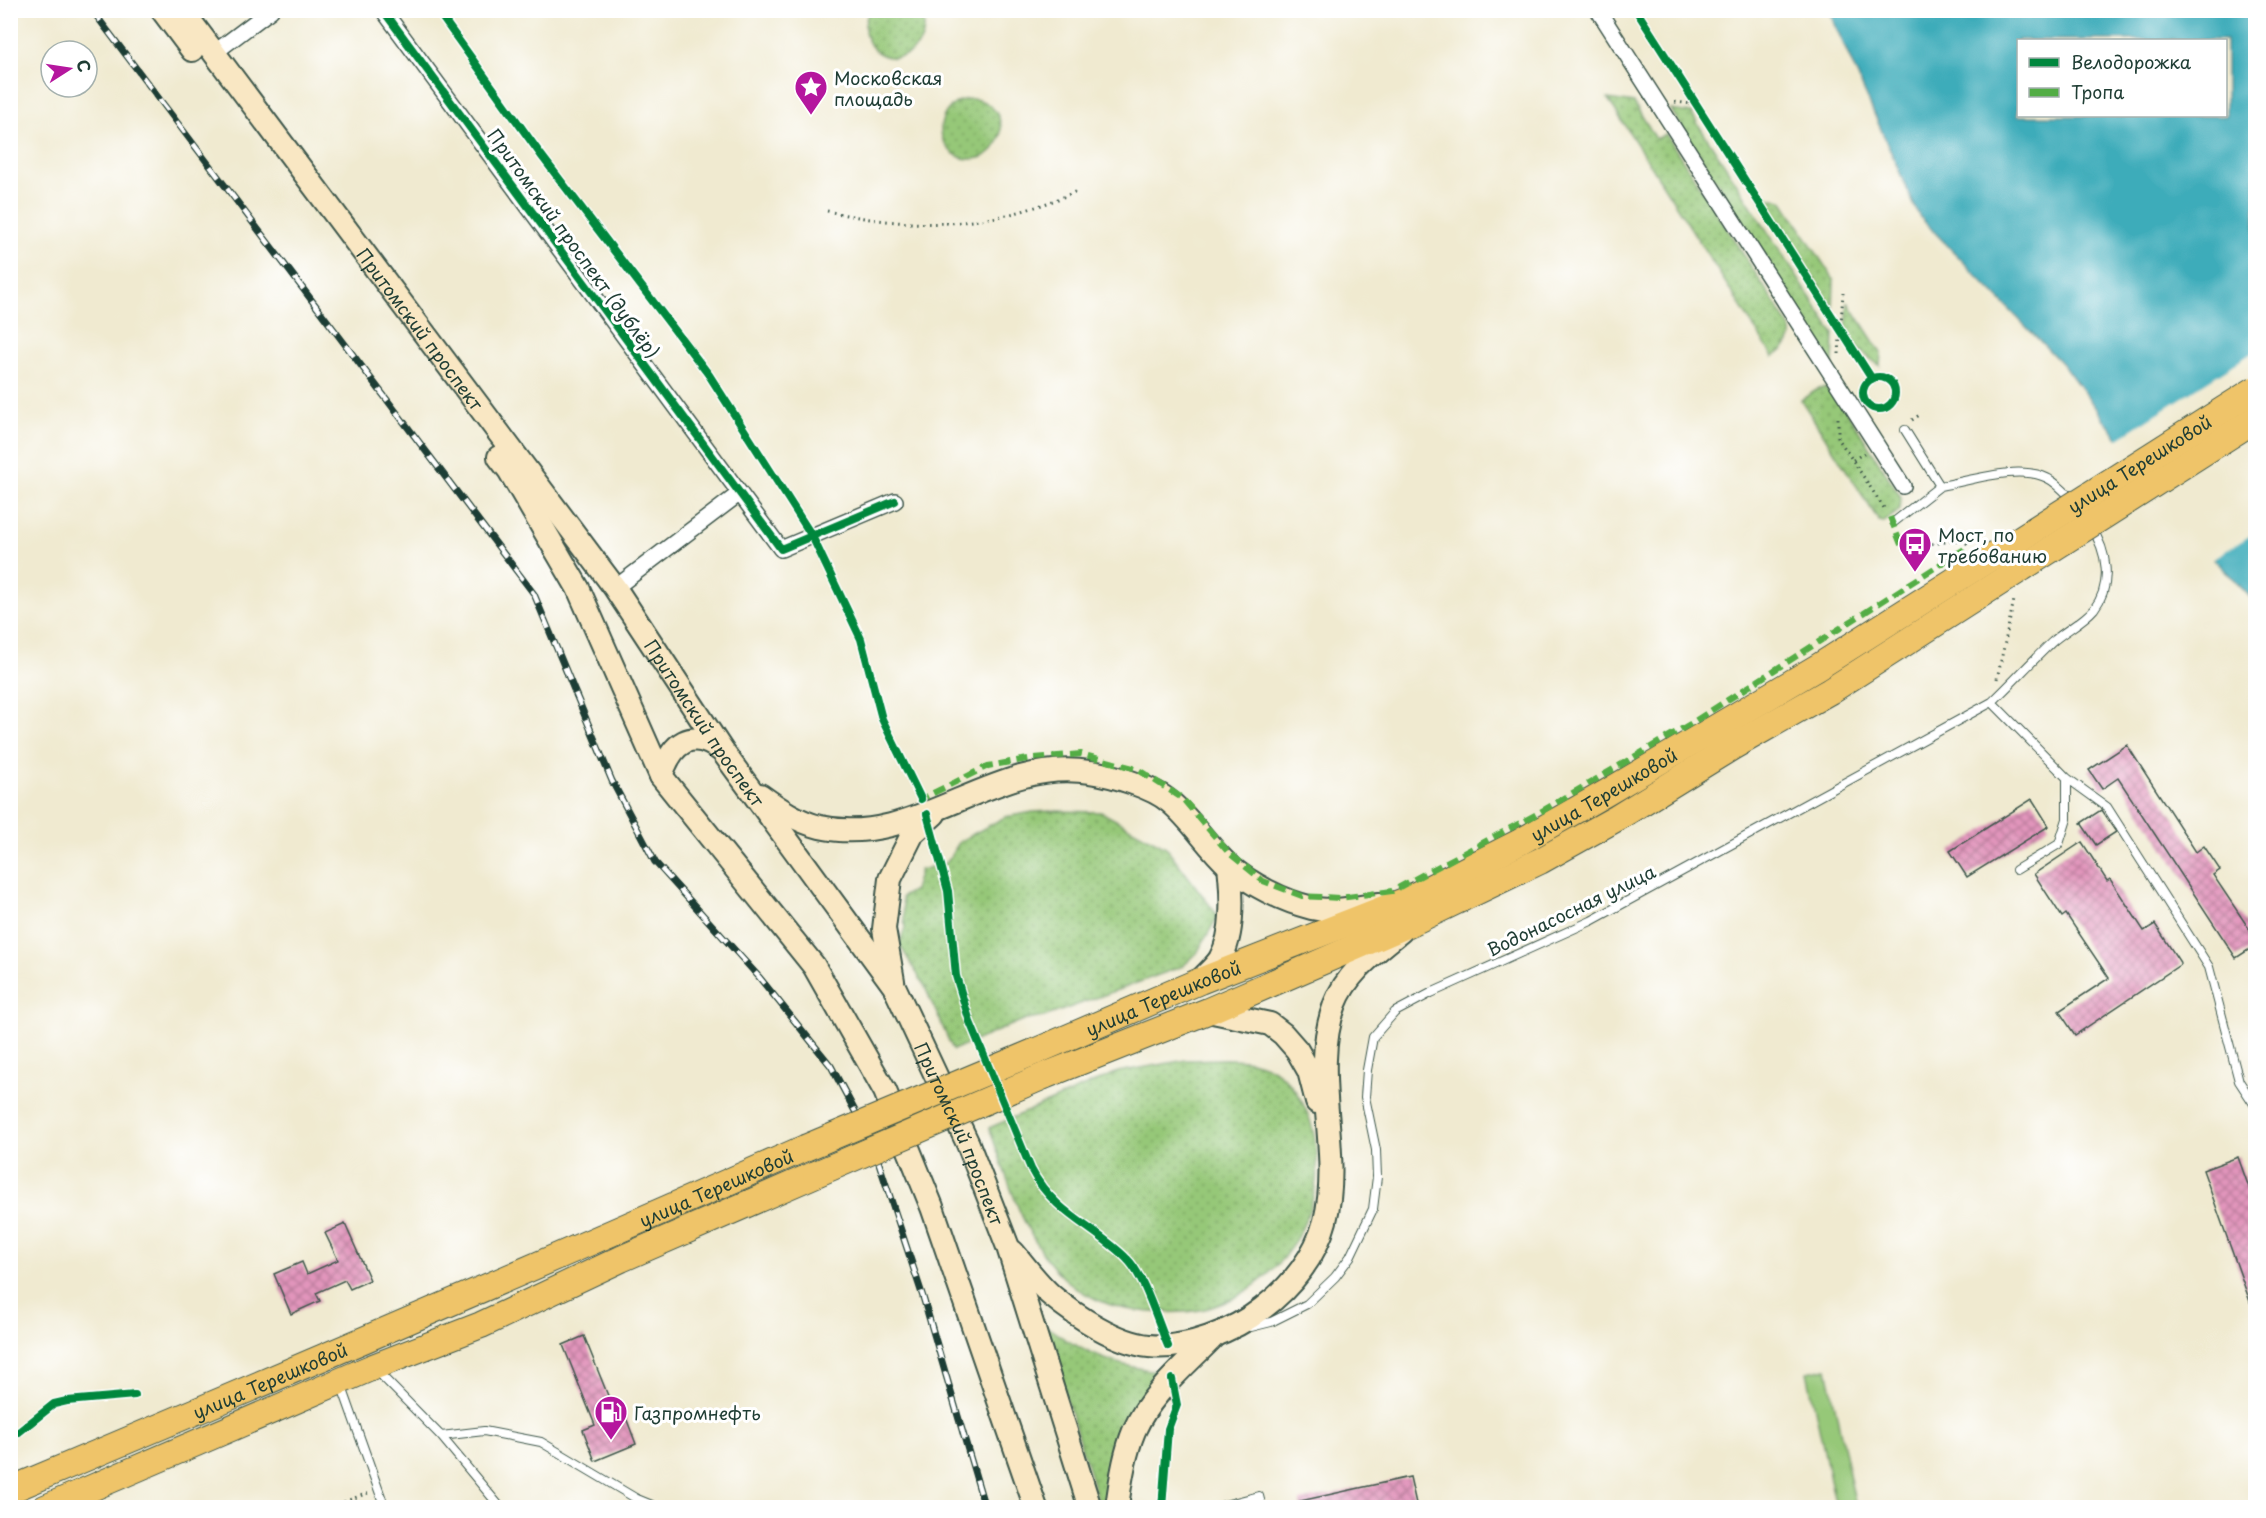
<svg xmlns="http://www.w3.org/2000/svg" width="2266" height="1518" font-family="'Playpen Sans',sans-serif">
<defs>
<pattern id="grass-dots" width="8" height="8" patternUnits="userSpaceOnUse" patternTransform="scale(1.5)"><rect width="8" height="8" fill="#96c878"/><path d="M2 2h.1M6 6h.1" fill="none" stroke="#7aa463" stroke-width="1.8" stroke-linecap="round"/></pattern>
<pattern id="building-cross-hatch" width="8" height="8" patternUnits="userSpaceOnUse" patternTransform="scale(1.5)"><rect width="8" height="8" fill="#e295bc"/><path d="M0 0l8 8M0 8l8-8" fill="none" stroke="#b77b9a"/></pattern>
</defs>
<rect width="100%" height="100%" fill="#fff"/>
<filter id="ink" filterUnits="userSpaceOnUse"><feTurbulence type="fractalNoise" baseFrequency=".0167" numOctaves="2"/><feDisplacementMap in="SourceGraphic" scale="12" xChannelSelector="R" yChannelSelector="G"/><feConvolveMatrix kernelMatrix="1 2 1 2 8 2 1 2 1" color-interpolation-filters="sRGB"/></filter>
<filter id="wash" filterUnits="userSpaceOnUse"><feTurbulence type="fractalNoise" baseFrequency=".008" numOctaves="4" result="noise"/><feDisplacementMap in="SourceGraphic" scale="24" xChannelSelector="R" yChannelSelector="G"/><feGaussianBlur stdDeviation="1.35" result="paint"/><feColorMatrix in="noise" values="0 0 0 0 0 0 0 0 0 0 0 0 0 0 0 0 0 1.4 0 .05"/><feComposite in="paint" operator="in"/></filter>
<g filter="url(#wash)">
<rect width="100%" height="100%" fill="#f0ead0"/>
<path fill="url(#grass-dots)" stroke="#5a8256" stroke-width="1.5" d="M920 11C940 53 881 76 867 38 863 28 865 19 870 11Z
M1608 99 1634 103 1656 139 1666 134 1790 327C1795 343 1785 348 1773 357Z
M941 129a30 30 0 1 1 60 0a30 30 0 1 1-60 0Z
M1671 110 1691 113 1834 334 1833 366Z
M1760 196 1782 200 1834 280 1833 309Z
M1848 302 1881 353 1880 366 1857 348 1846 330Z
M1824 388 1835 393 1901 497 1900 510 1884 522 1879 521 1801 400 1818 389Z
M1053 811 1101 812 1166 847 1218 916 1197 953 1183 966 1044 1017 1021 1021 953 1050 924 985 899 944 905 928 902 897 914 890 920 870 946 863 960 841 1005 817 1033 812Z
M1186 1060C1212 1060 1242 1055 1266 1066 1287 1075 1301 1097 1309 1117 1337 1196 1289 1284 1209 1308 1191 1313 1168 1313 1150 1312 1112 1310 1080 1297 1054 1268 1020 1229 1007 1175 989 1128L1118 1072Z
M1047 1327C1086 1355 1119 1368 1167 1372L1107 1507H1100L1053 1356Z"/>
<path fill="#96c878" stroke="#5a8256" stroke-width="1.5" d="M1827 1368 1856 1507H1836L1807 1372Z"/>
<path fill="#3dacba" stroke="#2e7477" stroke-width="1.5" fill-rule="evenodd" d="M1829 11H2255V602L2186 529 2065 367 1919 216ZM2018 40H2226V116H2018Z"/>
<path fill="#f0ead0" d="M2255 351 2256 532 2211 560 2183 531 2116 440Z"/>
<g id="blocks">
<path fill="url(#building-cross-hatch)" d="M2127 745 2196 852 2204 846 2220 870 2213 875 2256 939V945L2236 958 2118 778 2102 789 2089 770Z
M2032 799 2049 826 1967 877 1950 851Z
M2101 810 2116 832 2096 845 2081 823Z
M2082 842 2107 881 2110 879 2144 931 2155 924 2181 964 2075 1035 2059 1011 2109 978 2066 914 2062 917 2034 874Z
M2238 1157 2256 1207V1310H2253L2203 1170Z
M345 1224 370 1280 350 1289 345 1280 316 1293 320 1301 291 1314 274 1274 302 1262 307 1274 338 1260 325 1233Z
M584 1336 617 1418 625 1415 636 1444 595 1461 583 1430 595 1425 563 1345Z
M1410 1477 1417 1508H1300V1501Z"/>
</g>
</g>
<g filter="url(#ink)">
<use href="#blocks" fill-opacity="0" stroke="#3e574b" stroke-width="1.5"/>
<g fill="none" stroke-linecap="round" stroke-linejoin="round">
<g stroke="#3e574b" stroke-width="10">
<path id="service" d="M1905 430 1940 486C1971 481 2017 464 2047 478 2056 482 2066 493 2073 500
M1894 522 1940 486
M1992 702C2012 683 2031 662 2051 643 2064 631 2083 622 2094 609 2113 584 2107 551 2091 527
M2016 870 2059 844 2067 819V778
M1251 1327 1271 1322 1307 1304 1335 1277 1350 1257 1373 1209 1377 1177 1376 1150 1365 1097 1367 1070 1373 1037 1395 1012 1431 993 1591 921 1992 702 2067 778 2107 807 2209 967 2239 1081 2256 1107
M376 1370 441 1436 501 1508
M341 1384 385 1508
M441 1436 484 1431 541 1442 637 1499 659 1508
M1213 1508 1259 1496 1262 1508"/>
</g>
<g stroke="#3e574b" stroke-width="18">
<path id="minor" d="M383 10 781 549 895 501
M1598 10 1903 486
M214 53 271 10
M615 588 740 493"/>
</g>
<g stroke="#3e574b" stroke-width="26">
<g id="secondary">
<path d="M162 10 192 50"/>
<path id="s1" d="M182 10 615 588 723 752 894 986 968 1144 1008 1247 1090 1508"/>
<path d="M499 457 509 470 578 588 661 776 814 966 885 1091 932 1207 1036 1508"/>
<path d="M661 776C672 743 691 727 722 751"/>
<path d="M760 795C778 808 798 822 820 827 916 849 993 756 1090 772 1112 775 1153 787 1170 802 1192 820 1207 846 1228 865 1251 885 1283 901 1312 908 1334 913 1358 907 1380 904"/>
<path d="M893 981 884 929 890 879 913 833 934 814"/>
<path d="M1200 981C1206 974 1215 967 1220 959 1235 933 1232 893 1229 865"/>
<path d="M1208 1011 1270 1024 1283 1034 1297 1050 1309 1071 1317 1102"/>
<path d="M1013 1252C1026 1267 1038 1284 1052 1296 1076 1316 1117 1343 1149 1346 1186 1350 1234 1331 1263 1308 1291 1287 1316 1256 1325 1221 1343 1150 1309 1074 1335 1004 1347 972 1376 952 1401 931"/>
<path d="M1117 1508C1120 1482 1124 1455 1134 1431 1150 1394 1186 1365 1214 1336"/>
</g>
</g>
<g stroke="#3e574b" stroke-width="28">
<g id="primary">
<path id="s2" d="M1034 1052 1200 981 1404 901 1520 842 1606 793 1818 667 2009 546"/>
<path d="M1044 1076 1208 1011 1413 922 1540 861 1617 818 1732 747 1830 691 2022 568"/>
<path id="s3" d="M10 1490C276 1378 541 1265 805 1148"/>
<path d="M45 1508 373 1367 481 1325 621 1259 816 1174"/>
</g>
</g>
<path stroke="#3e574b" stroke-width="3" stroke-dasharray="1.5 4.5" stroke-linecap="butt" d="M1675 102 1701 105
M827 211C917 231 994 229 1079 190
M1839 354 1843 293
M1838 418V438L1886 511
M1912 420 1921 414
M1853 460 1864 453
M1902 547 1964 540 1969 546
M1997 679 2014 600
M327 1508 368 1493"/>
<use href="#service" stroke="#fff" stroke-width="8"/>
<use href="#minor" stroke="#fff" stroke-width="15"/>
<use href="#secondary" stroke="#f9e7c3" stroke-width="22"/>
<use href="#primary" stroke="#efc469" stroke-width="26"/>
<g stroke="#1f3d34" stroke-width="7">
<path id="rail" d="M92 10 534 594 612 781 655 862 759 977 831 1066 873 1145 923 1297 985 1508"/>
</g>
<use href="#rail" stroke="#fff" stroke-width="4.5" stroke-dasharray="14" stroke-linecap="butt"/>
<g stroke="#3e574b" stroke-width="28" stroke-linecap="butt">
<g id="primary-bridge">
<path id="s4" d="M2009 546 2256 389"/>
<path d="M2022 568 2256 419"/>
<path d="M805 1148 1034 1052"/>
<path d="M816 1174 1044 1076"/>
</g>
</g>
<use href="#primary-bridge" stroke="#efc469" stroke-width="26"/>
<path stroke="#52ad45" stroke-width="6" stroke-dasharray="12 6" stroke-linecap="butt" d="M1890 517 1902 547
M919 795 921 799 988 766 1033 758 1081 754 1137 769 1182 798 1228 852 1263 881 1302 896 1340 898 1392 891 1537 814 1690 724 1969 546"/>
<g stroke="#fff" stroke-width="11">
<path id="cycleway" d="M383 10 781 549 895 501
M437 10 541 155 709 375 812 536 861 639 882 719 921 799
M1636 10 1872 379
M1863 393a16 16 0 1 1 32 0a16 16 0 1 1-32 0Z
M927 814 948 891 956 976 970 1022 1031 1169C1054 1214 1094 1226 1127 1259 1144 1275 1158 1323 1168 1346
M10 1439 54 1404 67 1401 135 1395
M1162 1508 1168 1429 1177 1405 1172 1379"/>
</g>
<use href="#cycleway" stroke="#00873e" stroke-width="8"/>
</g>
</g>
<defs>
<g id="sight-pin" transform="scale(1.725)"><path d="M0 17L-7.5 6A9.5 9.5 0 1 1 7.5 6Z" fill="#b5179e" stroke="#fff"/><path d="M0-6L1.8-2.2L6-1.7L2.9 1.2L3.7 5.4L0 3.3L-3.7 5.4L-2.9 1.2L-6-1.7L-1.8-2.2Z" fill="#fff"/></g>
<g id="bus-pin" transform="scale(1.725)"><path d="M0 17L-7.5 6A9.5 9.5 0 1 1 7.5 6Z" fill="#b5179e" stroke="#fff"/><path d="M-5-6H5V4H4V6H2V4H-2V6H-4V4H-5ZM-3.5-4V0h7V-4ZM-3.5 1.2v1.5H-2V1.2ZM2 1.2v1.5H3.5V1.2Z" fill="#fff"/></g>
<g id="fuel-pin" transform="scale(1.725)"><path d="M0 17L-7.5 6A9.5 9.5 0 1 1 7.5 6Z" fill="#b5179e" stroke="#fff"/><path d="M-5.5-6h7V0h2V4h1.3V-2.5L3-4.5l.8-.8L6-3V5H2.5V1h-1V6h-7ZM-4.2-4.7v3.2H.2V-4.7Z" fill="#fff"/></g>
</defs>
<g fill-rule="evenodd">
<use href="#sight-pin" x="811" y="87"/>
<use href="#bus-pin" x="1915" y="544"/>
<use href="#fuel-pin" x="611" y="1412"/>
</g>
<g text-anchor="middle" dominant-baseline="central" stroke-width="6" stroke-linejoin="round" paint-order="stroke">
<g font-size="18" fill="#1f3d34" stroke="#fff" text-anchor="start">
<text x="834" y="77">Московская<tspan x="834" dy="21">площадь</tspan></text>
<text x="1938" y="534">Мост, по<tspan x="1938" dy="21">требованию</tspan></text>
<text x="634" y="1412">Газпромнефть</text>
</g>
<g font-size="18" fill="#1f3d34" stroke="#fff">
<text transform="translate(574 243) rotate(54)">Притомский проспект (дублёр)</text>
<text stroke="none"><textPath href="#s1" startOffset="398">Притомский проспект</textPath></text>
<text stroke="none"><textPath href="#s4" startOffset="154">улица Терешковой</textPath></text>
<text stroke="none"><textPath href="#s1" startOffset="884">Притомский проспект</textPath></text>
<text stroke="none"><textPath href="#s2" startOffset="626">улица Терешковой</textPath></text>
<text transform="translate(1571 910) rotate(-26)">Водонасосная улица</text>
<text stroke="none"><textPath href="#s2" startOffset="140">улица Терешковой</textPath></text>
<text stroke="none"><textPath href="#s1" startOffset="1370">Притомский проспект</textPath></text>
<text stroke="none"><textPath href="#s3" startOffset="768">улица Терешковой</textPath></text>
<text stroke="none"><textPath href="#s3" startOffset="282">улица Терешковой</textPath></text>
</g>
</g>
<rect width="2266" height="1518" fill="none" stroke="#fff" stroke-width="36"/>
<rect x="2017" y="39" width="210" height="78" fill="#ffffff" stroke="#a5b1ae" stroke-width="1.5"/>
<rect x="2029" y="58" width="30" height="9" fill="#00873e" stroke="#a5b1ae" stroke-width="1.5"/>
<text x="2071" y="69" font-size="18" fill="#1f3d34">Велодорожка</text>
<rect x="2029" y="88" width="30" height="9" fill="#52ad45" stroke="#a5b1ae" stroke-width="1.5"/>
<text x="2071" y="99" font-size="18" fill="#1f3d34">Тропа</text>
<g transform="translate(69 69) rotate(78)"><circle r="28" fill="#ffffff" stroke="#a5b1ae" stroke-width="1.5"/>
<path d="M0-4.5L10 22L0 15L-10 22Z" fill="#b5179e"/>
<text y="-9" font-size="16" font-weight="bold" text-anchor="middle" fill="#1f3d34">С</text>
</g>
</svg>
